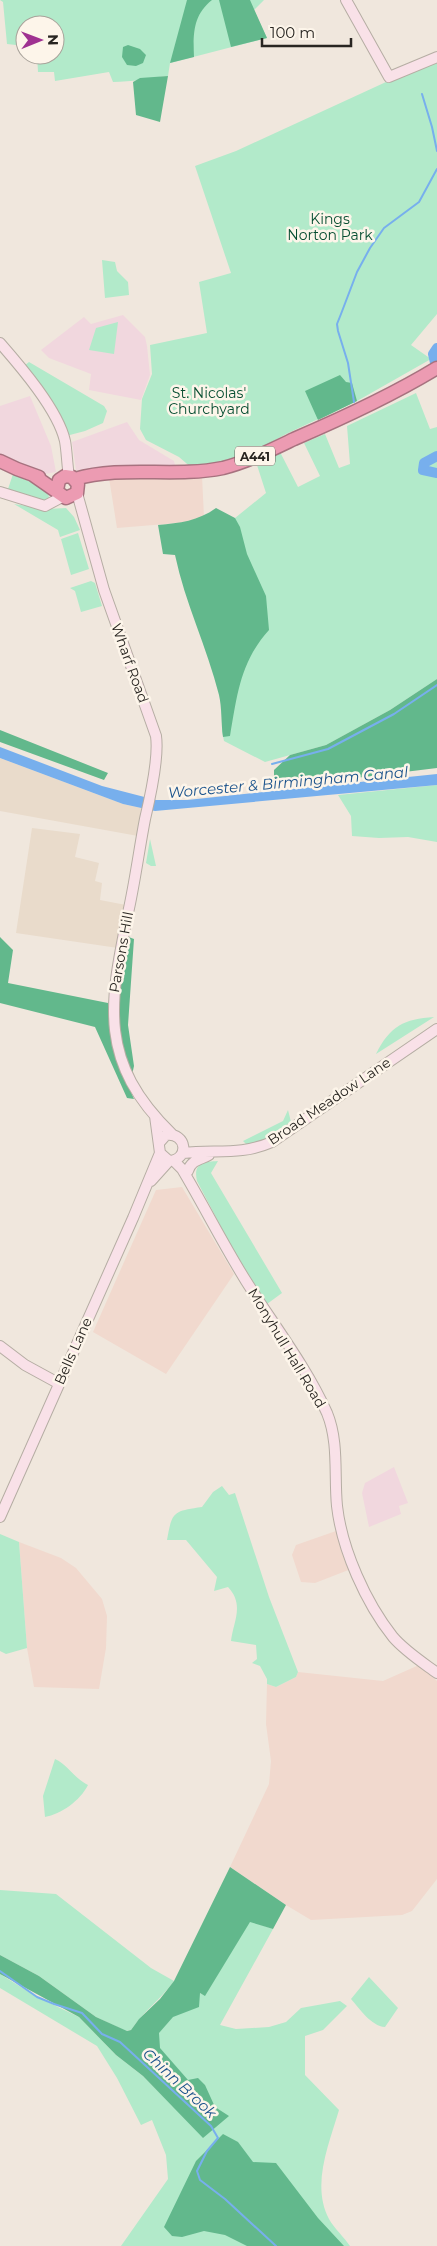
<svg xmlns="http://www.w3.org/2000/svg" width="437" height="2246" font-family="Montserrat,sans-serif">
<rect width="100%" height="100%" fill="#f0e7dd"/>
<path fill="#f1d7de" d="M123 315 145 337 147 346 150 375 141 400 89 390 91 374 49 358 41 350 84 317 91 324Z
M30 396 51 446 56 472 45 474 33 471 0 456V406Z
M127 422 139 440 174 461 175 465 76 470 72 442Z
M394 1467 408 1503 399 1506 401 1514 369 1527 362 1493 365 1483Z"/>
<path fill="#e9dbcb" d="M0 758 123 804 141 808 138 836 0 811Z
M32 828 80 834 75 857 99 863 95 881 102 883 100 900 126 905 118 948 16 933Z"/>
<path fill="#f1d9ce" d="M202 476 204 517 190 522 117 528 109 478Z
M182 1187 234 1274 166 1374 93 1332 156 1190Z
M336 1531 351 1569 315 1583 301 1582 292 1555 296 1545Z
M19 1542 61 1558 76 1568 102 1599 107 1616 106 1648 99 1689 34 1687 27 1648Z
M419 1665 437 1681V1879L412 1911 402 1915 311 1920 286 1905 230 1867 269 1784 271 1761 266 1724 267 1684 276 1687 296 1677 298 1672 383 1681Z"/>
<path fill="#b2eaca" d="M0 0H264L254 10 267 38 170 63 168 76C149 78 132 82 113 82L109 72 55 81 54 72H38L37 55H55V25H25V46L7 44 3 2Z
M437 62V314L411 345 431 359 357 401 286 434 248 455 226 463 193 469 179 457 146 440 140 429 142 399 152 374 150 345 207 333 199 282 231 273 195 166 236 151 386 82Z
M102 260 115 262 117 271 128 282 129 295 105 298Z
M118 322 114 354 89 350 96 328Z
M29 362 104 406 107 411 103 423 85 431 66 436 24 366Z
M416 393 430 429 437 427V679L390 710 326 745 265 762 224 741 222 731 223 644 235 518 266 493 256 462 280 452 298 487 320 476 304 443 325 434 339 468 350 464 347 426Z
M13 474 48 490 49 499 36 501 7 492Z
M14 504 47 509 66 508 74 517 80 530 60 537 58 530Z
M78 533 89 569 71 575 61 539Z
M91 581 95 583 102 606 81 612 75 591 70 588Z
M437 785V842L408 837 379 838 352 836 351 816 338 795Z
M150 839 156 866H151L146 863Z
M434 1017 376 1054C390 1026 404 1019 434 1017Z
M288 1110 291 1122C282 1137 262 1142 247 1145L243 1141 283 1121Z
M218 1161 211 1173 282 1293 267 1304 231 1246 197 1181C193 1163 203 1162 218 1161Z
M222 1486 229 1495 235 1493 269 1597 298 1672 296 1677 276 1687 267 1684V1679L260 1666 252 1663 257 1659 256 1645 231 1641C233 1622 245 1605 228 1587L214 1591 217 1577 186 1540H167C172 1512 173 1511 202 1507L213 1492Z
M0 1534 19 1542 27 1648 6 1654 0 1651Z
M55 1759C67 1764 74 1778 88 1785 80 1801 61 1814 45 1817L43 1796Z
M0 1890 56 1894 151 1968 174 1981C161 1999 143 2012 131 2030L126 2031 96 2017 39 1976 0 1955Z
M250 1921 273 1929 220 2025 236 2029 269 2027 286 2022 301 2008 340 2001 347 2006 323 2030 305 2036V2075L339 2110C329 2144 311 2185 329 2219 334 2228 344 2237 350 2246H121L168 2179 166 2155 152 2120 141 2125 117 2078 97 2046 0 1988V1974L37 1997 79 2017 116 2055 143 2076 204 2138 138 2038 186 1988 205 1995Z
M369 1977 398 2008 385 2027C371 2026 360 2009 351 1999Z"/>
<path fill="#62b88c" d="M187 0H212C193 15 193 34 194 57L170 63Z
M219 0H250L267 38 231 47Z
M128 45 140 49 146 55 143 63 136 66 127 65 122 57 123 47Z
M168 76 160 122 136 115 133 82 140 78Z
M340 375 346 382 352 383 357 401 318 420 305 391Z
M216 508 235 518 240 527 247 554 266 596 269 630C240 662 237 696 230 736L223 737C221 723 222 708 219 695 207 647 185 603 175 555L163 554 158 525C180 523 198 521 216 508Z
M437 679V768L274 788V770L290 755 326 745 390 710Z
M0 730 108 773 104 780 0 742Z
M126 936 134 939 128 1025 134 1066 132 1075 121 1054 115 1005Z
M0 937 13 950 8 983 108 1003 110 1031 115 1055 134 1099 127 1098 95 1027 0 1003Z
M230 1867 286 1905 273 1929 250 1922 205 1996 200 1993 199 2007 173 2017 159 2033 160 2048 188 2080 198 2078 205 2085 215 2107 229 2116 203 2138 143 2076 116 2055 79 2017 0 1974V1955L39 1976 96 2017 127 2031 131 2030 139 2019 160 1999 174 1981Z
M223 2134 238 2142 253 2162 276 2163 318 2218 344 2246H247L225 2235 204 2231 182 2237 172 2236 164 2227 196 2161Z"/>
<path fill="#77afed" d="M0 747 102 786 156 800H187L437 774V785L155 811 123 804 0 758Z"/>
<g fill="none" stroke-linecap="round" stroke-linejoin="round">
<path stroke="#77afed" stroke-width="2" d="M422 94 432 127 437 151
M354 402 348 363 338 331 337 324 341 314 357 272 370 248 384 228 419 202 437 169
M272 764 328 749 394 714 437 685
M0 1971 37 1997 54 2004 82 2013 102 2034 120 2042 211 2126 218 2138 207 2151 197 2171 200 2180 225 2199 276 2246"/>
<path stroke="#77afed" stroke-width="10" d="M437 348 433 354 437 371
M437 456 424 463 423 470 437 473"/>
<g stroke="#b5ada3" stroke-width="12">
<path id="secondary" d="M346 0 389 77 437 57
M0 343C21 367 58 410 65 441 67 452 67 465 69 476
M0 492 45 506 62 497
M77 493 104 590 156 736C159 757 150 798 145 819 139 850 135 882 128 913 109 1005 98 1062 172 1134
M155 1116 160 1153 169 1161C190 1160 187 1132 166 1135L159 1143
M183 1153C215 1149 240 1156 272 1142L437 1029
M174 1161 182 1169C204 1206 223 1244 246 1281 273 1324 306 1366 327 1413 339 1442 334 1475 337 1506 342 1550 366 1603 393 1637 405 1651 422 1662 437 1673
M188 1171C191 1160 200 1160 209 1155
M151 1181 169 1161
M0 1346 25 1365 58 1383
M0 1517 133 1218 160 1153"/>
</g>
<g stroke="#a7727f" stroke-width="15">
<path id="highway" d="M0 461 17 469 39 477
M33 475 66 498 77 493 78 484 72 477 65 476 59 480 57 490
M75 479C123 465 174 478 223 468 247 462 271 450 294 439 343 418 391 396 437 368"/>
</g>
<use href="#secondary" stroke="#f9e1e8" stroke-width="10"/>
<use href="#highway" stroke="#ec9bb2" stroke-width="12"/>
</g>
<g text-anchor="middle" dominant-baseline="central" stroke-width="5" stroke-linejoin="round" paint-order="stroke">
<rect fill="#fdf5ea" stroke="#68635d" stroke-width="1" x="235" y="446.5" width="40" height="19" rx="4"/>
<g font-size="12" font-weight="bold" fill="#282521">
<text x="255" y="456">A441</text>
</g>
<g font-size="14" fill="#064e31" stroke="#fdf5ea">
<text x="330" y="219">Kings<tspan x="330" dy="16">Norton Park</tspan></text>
<text x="209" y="393">St. Nicolas'<tspan x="209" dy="16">Churchyard</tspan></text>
</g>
<g font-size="14" fill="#282521" stroke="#fdf5ea">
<text transform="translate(130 663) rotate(70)">Wharf Road</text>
<text transform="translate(121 952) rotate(-80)">Parsons Hill</text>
<text transform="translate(329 1101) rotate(-34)">Broad Meadow Lane</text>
<text transform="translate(287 1348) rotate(59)">Monyhull Hall Road</text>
<text transform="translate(73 1351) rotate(-66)">Bells Lane</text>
</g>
<g font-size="15" font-style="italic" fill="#1b538c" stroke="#fdf5ea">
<text transform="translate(288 782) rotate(-5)">Worcester &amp; Birmingham Canal</text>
<text transform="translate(180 2083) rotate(43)">Chinn Brook</text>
</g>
</g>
<g transform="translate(40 40) rotate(89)"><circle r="24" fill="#fdf5ea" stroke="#a8a29a"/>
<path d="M0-4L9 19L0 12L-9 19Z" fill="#9f3191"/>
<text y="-8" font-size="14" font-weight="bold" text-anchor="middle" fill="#282521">N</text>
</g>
<path d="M262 38v8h89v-8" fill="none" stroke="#282521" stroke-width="2.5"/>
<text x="270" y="38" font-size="15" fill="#282521" stroke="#fdf5ea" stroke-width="4" paint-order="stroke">100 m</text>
</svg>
